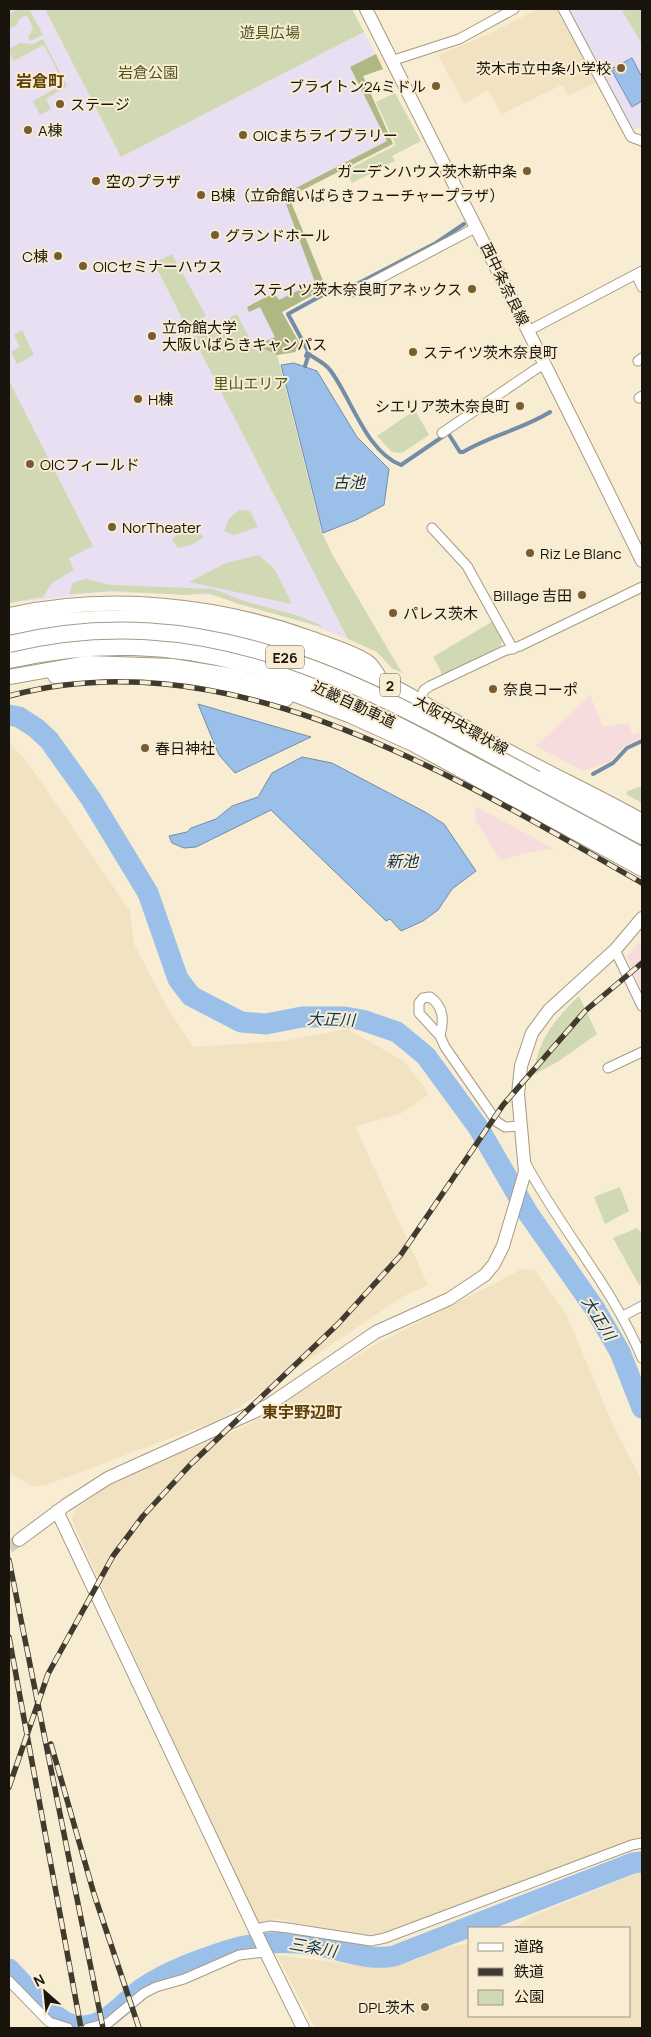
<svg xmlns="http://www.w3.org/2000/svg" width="651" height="2037" font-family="Manrope,'Noto Sans JP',sans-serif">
<rect width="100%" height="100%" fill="#f8ecd3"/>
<path fill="#f7dcdd" d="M590 695 603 727 629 723 632 735 642 732V737L624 746 609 762 583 771 536 746Z
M475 806 536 839 553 849 524 853 504 860 500 859 476 821Z
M642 939V991L627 957Z"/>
<path fill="#f1e2c2" d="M538 9H556L597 82 569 96 562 85 502 114 488 90 464 104 438 55 482 37Z
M9 742 28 763 130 911 134 944 169 1011 194 1047 284 1041 347 1029 404 1061 429 1094 400 1114 355 1126 428 1285 402 1297 221 1419 49 1484 32 1487 11 1473 9 1457Z
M522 1269 535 1270 567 1316 613 1425 642 1481V1839H635L527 1878 388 1932 367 1936 324 1929 277 1919 258 1923 74 1526 72 1518 75 1510 106 1487 140 1470 244 1427 373 1346Z
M642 1871V2028H315L277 1955 349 1964 382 1965 416 1960 433 1951 470 1943V2016H630V1928H512L538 1914Z"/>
<path fill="#e9dff3" d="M9 9H45L121 157 364 32 383 69 363 76 393 144 289 197 326 288 282 312 300 344 295 352 277 355 322 533 332 554 402 673 392 668 377 652 356 642 304 622 239 604 217 595 102 592 9 603Z
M566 9H642V127L633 130Z"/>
<path fill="#d1d8b4" d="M18 9H29L43 35 30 41 28 37 33 29 28 17 24 16 19 20 17 25 9 29V14Z
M45 9H352L364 32 121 157Z
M621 9H642V44Z
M43 39 67 86 46 99 51 109 40 115 33 101 64 84 44 45 13 61 9 49 20 43 33 44Z
M395 93 421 141 392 156 395 161 352 183 345 171 396 145 376 102Z
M172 254 206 316 186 326 154 263Z
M237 314 256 351 263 348 277 355 322 533 332 554 402 673 392 668 377 652 348 639 193 337Z
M22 330 34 355 17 364 11 352 20 347 14 335Z
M9 381 93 546 69 558 74 570 52 583 43 597 9 603Z
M415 410 429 435 402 453 392 452 377 436Z
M239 510 250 511 258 527 234 535 224 531 229 519Z
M183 530H196L204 537 191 545 178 548 172 539Z
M259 555 275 570 292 604 189 582 226 563Z
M87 578 89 580 111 585 214 589 244 601 296 615 321 625 322 627 239 604 208 593 187 595 113 591 69 594 73 583Z
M493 621 503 639 500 647 441 676V671L433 657Z
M642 786V803L626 794 628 791Z
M579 996 597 1034 559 1061 533 1075C538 1040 554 1020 579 996Z
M620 1187 629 1211 605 1224 594 1197Z
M637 1228 642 1234V1283L639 1285 613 1238Z"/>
<path fill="#afb883" d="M376 54 383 69 363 76 393 144 289 197 326 288 282 312 300 344 295 352 277 355 263 348 261 343 275 337 260 307 249 312 247 307 274 293 279 300 315 282 286 204 285 197 292 190 387 141 350 67Z"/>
<path fill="#9ac0ea" stroke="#738da7" d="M632 58 642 77V101L632 107 611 69Z
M294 363 317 371 357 437 389 469 384 505 358 519 323 533 281 365Z
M198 704 311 737 235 773 219 755Z
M302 757 332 763 425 812 444 824 476 871 452 889 438 910 423 921 401 931 390 919 386 921 271 810 196 847 184 848 172 843 169 836 187 832 191 828 216 819 232 806 258 797 272 773Z"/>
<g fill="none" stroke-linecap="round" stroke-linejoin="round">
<path stroke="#738da7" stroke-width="4" d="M306 356 308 351 288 314 328 292 355 285 436 243 464 224
M305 366 309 354C316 360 324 362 330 370 351 397 366 452 401 465L448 433 460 452H463C491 435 523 429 550 412
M593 774 613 763 627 748 642 741"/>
<path stroke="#9ac0ea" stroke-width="21" d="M9 715 19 717 36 728 49 740 91 799 148 893 178 979 191 996 241 1022 266 1024 302 1017H345L362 1020 397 1032 426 1056 478 1127 528 1213 595 1309 620 1352 642 1408
M9 1969C24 1984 55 2024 78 2026 107 2028 123 2001 144 1987 168 1971 196 1961 223 1952 255 1941 287 1940 320 1946 344 1951 370 1961 394 1956L633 1863 642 1862"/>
<path stroke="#d7ccb5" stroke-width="12" stroke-dasharray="12 6" stroke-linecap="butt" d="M9 1547 19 1540"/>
<g stroke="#a69b84" stroke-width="11">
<path id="street" d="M563 9 631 137 642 141
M391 61 459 39 514 9
M636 274 642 287
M354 292 477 227
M528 331 642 271
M638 361 642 358
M639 398 642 396
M442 433 536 369 544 365
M432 528 467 566 513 649
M419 702 424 690 430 686 504 651 520 646 642 587
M615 950 642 1006
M440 1036C444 1020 444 1007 430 997L423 998 419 1003V1013L440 1036 445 1047 497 1122 505 1127 519 1126
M608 1068 642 1052
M526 1164C562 1231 613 1288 642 1358
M623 1316 642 1306
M254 1929 271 1926 288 1928 371 1941 385 1938 632 1845 642 1843
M9 1981 49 2022 68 2028
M88 2028 108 2023 144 1993 156 1987 184 1979 239 1955 265 1952"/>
</g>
<g stroke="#a69b84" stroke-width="14">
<path id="secondary" d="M366 9C458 193 552 376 642 561
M57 1511 263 1947 303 2028
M19 1540 66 1505 108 1478 267 1406 376 1332 449 1299 485 1275 494 1264 503 1246 525 1172 518 1094 521 1066 532 1033 549 1010 615 950 642 918"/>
</g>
<g stroke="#a69b84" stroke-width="16">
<path id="primary" d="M9 615C110 593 217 604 313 639 330 646 350 651 366 661 372 664 376 673 380 678
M9 628C146 604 257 621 383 681 421 700 457 724 495 744 543 771 594 794 642 821
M55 676 122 673 178 677 286 699
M9 677 88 663 172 666 234 676 280 689 351 716 413 744 642 869"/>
</g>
<g stroke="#a69b84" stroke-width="18">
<path id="highway" d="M9 660C185 620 311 677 462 759 522 791 582 823 642 856
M536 779 642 836"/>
</g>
<use href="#street" stroke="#fff" stroke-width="9"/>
<use href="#secondary" stroke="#fff" stroke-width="12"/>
<use href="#primary" stroke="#fff" stroke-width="14"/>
<use href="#highway" stroke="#fff" stroke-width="16"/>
<g stroke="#403b2f" stroke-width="5.5">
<path id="rail" d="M9 696C231 636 457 778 642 883
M9 1560 103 2028
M9 1637 81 2028
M51 1744 94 1894 139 2028
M9 1787 48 1674 113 1556 143 1516 191 1464 338 1324 400 1256 503 1105 585 1011 642 963"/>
</g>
<use href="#rail" stroke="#f8ecd3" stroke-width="4" stroke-dasharray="11" stroke-linecap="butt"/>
<g stroke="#a69b84" stroke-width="18" stroke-linecap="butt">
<path id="highway-bridge" d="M9 644C210 595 367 687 536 779"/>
</g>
<use href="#highway-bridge" stroke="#fff" stroke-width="16"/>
</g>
<g fill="#795c2f" stroke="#f8ecd3" stroke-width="2">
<circle cx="621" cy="68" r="5"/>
<circle cx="436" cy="86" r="5"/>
<circle cx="60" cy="104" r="5"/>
<circle cx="28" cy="130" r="5"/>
<circle cx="243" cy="135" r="5"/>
<circle cx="527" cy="171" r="5"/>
<circle cx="96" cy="181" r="5"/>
<circle cx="201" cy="195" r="5"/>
<circle cx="215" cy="235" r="5"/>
<circle cx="58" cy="256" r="5"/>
<circle cx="83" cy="266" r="5"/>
<circle cx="472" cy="289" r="5"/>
<circle cx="152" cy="336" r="5"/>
<circle cx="413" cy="352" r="5"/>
<circle cx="138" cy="399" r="5"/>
<circle cx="520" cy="406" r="5"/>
<circle cx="30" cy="464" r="5"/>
<circle cx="112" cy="527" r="5"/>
<circle cx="530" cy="553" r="5"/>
<circle cx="582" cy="595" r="5"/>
<circle cx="393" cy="613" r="5"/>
<circle cx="493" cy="689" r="5"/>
<circle cx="145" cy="748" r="5"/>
<circle cx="425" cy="2007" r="5"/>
</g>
<g text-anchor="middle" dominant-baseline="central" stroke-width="4" stroke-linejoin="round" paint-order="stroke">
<g fill="#f8ecd3" stroke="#5c5648" stroke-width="1">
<rect x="266" y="645.5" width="38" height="23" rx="4"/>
<rect x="380" y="673.5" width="20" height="23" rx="4"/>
</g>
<g font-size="14" font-weight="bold" fill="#19150c">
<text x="285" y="657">E26</text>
<text x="390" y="685">2</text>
</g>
<g font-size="15" fill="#4d5519" stroke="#f8ecd3">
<text x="270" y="32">遊具広場</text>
<text x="148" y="72">岩倉公園</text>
<text x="251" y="383">里山エリア</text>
</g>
<g font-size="15" fill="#19150c" stroke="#f8ecd3" text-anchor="start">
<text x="611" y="68" text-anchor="end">茨木市立中条小学校</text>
<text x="426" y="86" text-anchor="end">ブライトン24ミドル</text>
<text x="70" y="104">ステージ</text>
<text x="38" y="130">A棟</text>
<text x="253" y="135">OICまちライブラリー</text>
<text x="517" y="171" text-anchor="end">ガーデンハウス茨木新中条</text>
<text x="106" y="181">空のプラザ</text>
<text x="211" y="195">B棟（立命館いばらきフューチャープラザ）</text>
<text x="225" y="235">グランドホール</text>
<text x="48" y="256" text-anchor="end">C棟</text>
<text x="93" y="266">OICセミナーハウス</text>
<text x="462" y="289" text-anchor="end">ステイツ茨木奈良町アネックス</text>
<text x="162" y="327">立命館大学<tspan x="162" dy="17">大阪いばらきキャンパス</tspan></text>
<text x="423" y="352">ステイツ茨木奈良町</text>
<text x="148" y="399">H棟</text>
<text x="510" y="406" text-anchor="end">シエリア茨木奈良町</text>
<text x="40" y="464">OICフィールド</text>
<text x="122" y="527">NorTheater</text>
<text x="540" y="553">Riz Le Blanc</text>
<text x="572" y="595" text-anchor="end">Billage 吉田</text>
<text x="403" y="613">パレス茨木</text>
<text x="503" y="689">奈良コーポ</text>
<text x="155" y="748">春日神社</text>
<text x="415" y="2007" text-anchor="end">DPL茨木</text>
</g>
<g font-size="15" fill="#19150c" stroke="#f8ecd3">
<text transform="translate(505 284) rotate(64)">西中条奈良線</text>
<text transform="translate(354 704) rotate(25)">近畿自動車道</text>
<text transform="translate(461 725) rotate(29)">大阪中央環状線</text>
</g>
<g font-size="16" font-weight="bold" fill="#5e3f05" stroke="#f8ecd3">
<text x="40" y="81">岩倉町</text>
<text x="302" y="1412">東宇野辺町</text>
</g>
<g font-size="16" font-style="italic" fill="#0b335a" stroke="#f8ecd3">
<text x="349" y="482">古池</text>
<text x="402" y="861">新池</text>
<text transform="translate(331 1019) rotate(2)">大正川</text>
<text transform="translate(599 1318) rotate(58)">大正川</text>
<text transform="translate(313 1947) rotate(10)">三条川</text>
</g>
</g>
<rect width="651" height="2037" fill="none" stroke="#19150c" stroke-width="20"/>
<rect x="468" y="1927" width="162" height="90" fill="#f8ecd3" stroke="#9f9683"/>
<rect x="478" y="1943" width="25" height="8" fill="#ffffff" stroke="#9f9683"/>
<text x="514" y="1952" font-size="15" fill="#19150c">道路</text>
<rect x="478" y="1968" width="25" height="8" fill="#403b2f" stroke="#9f9683"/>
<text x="514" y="1977" font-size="15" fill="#19150c">鉄道</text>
<rect x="478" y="1990" width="25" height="15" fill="#d1d8b4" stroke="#9f9683"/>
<text x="514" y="2002" font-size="15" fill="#19150c">公園</text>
<g transform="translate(45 1992) rotate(333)" stroke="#f8ecd3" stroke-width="4" paint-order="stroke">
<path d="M0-4L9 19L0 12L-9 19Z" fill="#19150c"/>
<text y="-8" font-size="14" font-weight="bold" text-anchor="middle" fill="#19150c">N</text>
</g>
</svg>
